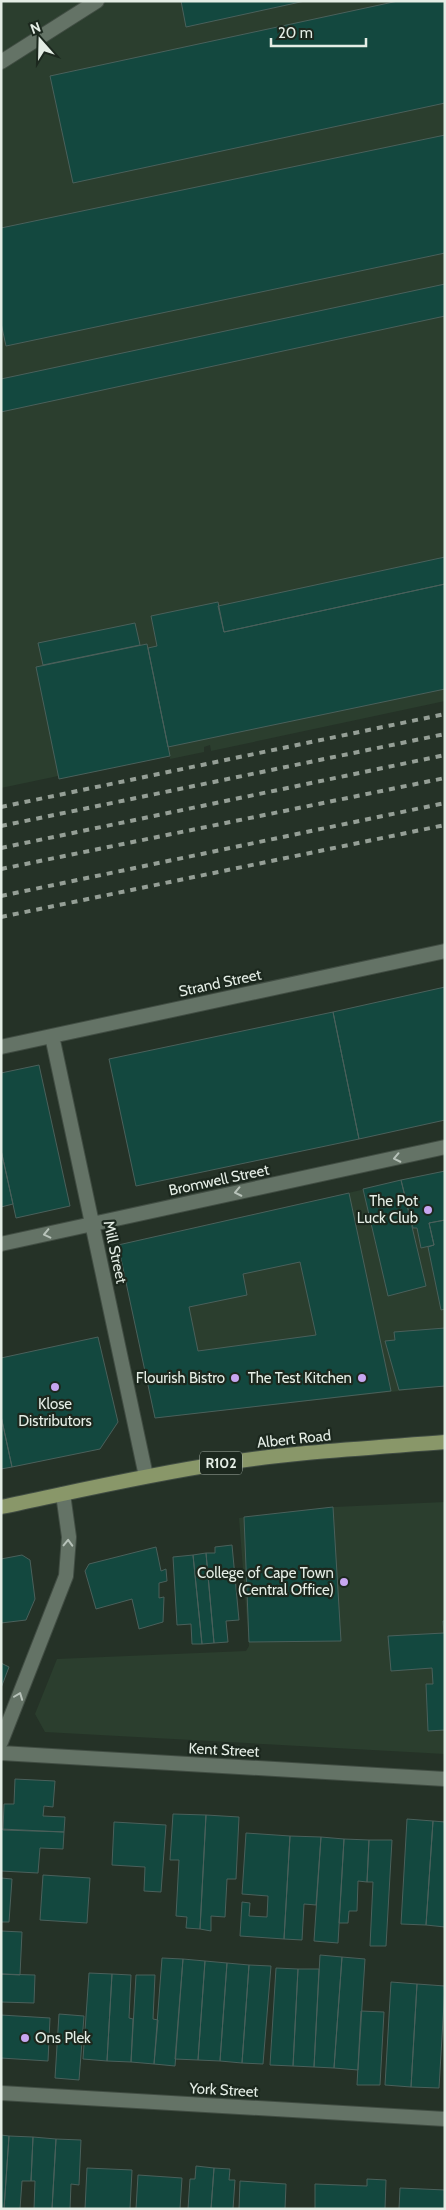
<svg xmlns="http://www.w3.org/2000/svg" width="446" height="2210" font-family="Cabin,sans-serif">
<rect width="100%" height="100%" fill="#253227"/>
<path fill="#2b3e2e" d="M1 1H445V701L211 751 210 745 204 747V752L170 759V756L59 779 58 776 1 788Z
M445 1171V1386L155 1418 118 1245Z
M445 1502V1754L45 1732 35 1714 57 1659 246 1651 249 1646 239 1518 334 1507Z"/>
<path fill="#13483f" stroke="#4a605b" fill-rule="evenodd" d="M181 1H305L186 27Z
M398 1H445V103L73 183 50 76Z
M445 135V253L6 346 1 323V228Z
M445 284V316L1 412V379Z
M445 557V584L224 632 218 606Z
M445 584V689L168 747 148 648 157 646 151 616 218 602 224 632Z
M135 623 140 645 43 665 38 643Z
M147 644 170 756 59 779 36 667Z
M445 987V1120L359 1139 333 1012Z
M333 1012 359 1139 136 1186 109 1059Z
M39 1065 70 1206 16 1218 1 1150V1073Z
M1 1150 13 1204 1 1207Z
M445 1171V1220L429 1223 434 1245 421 1248 417 1228H413L401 1180Z
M401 1180 426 1286 388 1296 363 1189Z
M349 1193 391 1391 155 1418 118 1245ZM300 1262 316 1335 198 1351 189 1307 247 1295 243 1274Z
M445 1220V1309L441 1310 428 1247 434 1245 429 1223Z
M445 1328V1386L399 1390 385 1341 395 1340 394 1332Z
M98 1337 118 1422 100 1449 12 1467 1 1416V1358Z
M1 1416 12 1467 1 1469Z
M333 1507 341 1641 249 1642 244 1517Z
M232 1545 239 1620 226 1621 228 1642 214 1643 206 1553H215V1547Z
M156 1547 161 1571 166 1569 167 1581 159 1583V1598L164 1597 163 1622 139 1629 132 1599 96 1609 85 1571 89 1564Z
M206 1553 214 1643 202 1644 193 1555Z
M22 1555 30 1560 35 1599 26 1620 1 1623V1559Z
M193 1555 202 1644H192L191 1624 177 1625 173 1557Z
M443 1621H445V1730L428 1731 426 1684H433L432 1668 391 1671 388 1636 444 1633Z
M1 1663 9 1667 1 1688Z
M15 1779 55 1781 53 1807 44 1806 43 1816 65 1817 64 1832 3 1830 4 1804H14Z
M173 1814 206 1815 200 1929 186 1928 187 1917 176 1916 179 1860H170Z
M206 1815 239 1817 236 1879H227L225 1917 211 1916V1931L200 1929Z
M407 1819 433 1821 426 1925 401 1924Z
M433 1821 445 1822V1927L426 1925Z
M114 1822 166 1825 161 1892 144 1891 145 1867 112 1865Z
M1 1829 64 1832 63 1849 40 1848 38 1873 1 1871Z
M246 1833 290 1836 284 1939 240 1936 242 1902 250 1903 249 1916 267 1917 268 1896 242 1894Z
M290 1836 321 1837 316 1905 304 1904 302 1940 284 1939Z
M321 1837 344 1839 338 1943 314 1941Z
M344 1839 369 1840 367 1882 358 1881 357 1911H349L348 1923H339Z
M369 1840H392L386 1946H370L373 1882H367Z
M43 1875 90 1878 87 1923 40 1920Z
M1 1878 12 1879 9 1922H1Z
M1 1931 22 1932 20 1975 1 1974Z
M320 1955 342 1957 334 2068 314 2067Z
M342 1957 365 1959 358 2070 334 2068Z
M162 1958 183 1959 175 2066 154 2064Z
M183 1959 205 1961 198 2060 175 2059Z
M205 1961 227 1963 220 2061 198 2060Z
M227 1963 249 1965 242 2063 220 2061Z
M249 1965 271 1966 263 2064 242 2063Z
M276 1968 298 1969 293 2066 270 2065Z
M298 1969H319L314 2067 293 2066Z
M89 1973 112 1974 107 2061 83 2059Z
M1 1974 35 1975 34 2003 1 2002Z
M112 1974 131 1975 129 2018 133 2019 131 2062 107 2061Z
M136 1975H155L153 2019 158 2020 154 2064 131 2062Z
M391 1982 417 1984 411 2087 385 2085Z
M417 1984 445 1986 439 2088 411 2087Z
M361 2011 384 2012 380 2085H357Z
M59 2014 84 2016 79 2080 55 2078Z
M1 2015 50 2018 48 2061 1 2058Z
M1 2135 9 2136 4 2209H1Z
M9 2136 33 2137 31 2181H22L20 2209H4Z
M33 2137 56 2139 52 2209H34L35 2181H31Z
M56 2139 81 2140 79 2185 71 2184 70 2209H52Z
M196 2166 214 2168 211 2209H188L190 2179H195Z
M87 2168 132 2170 130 2209H85Z
M214 2168 230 2169 229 2180H235L233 2209H211Z
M138 2175 182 2178 180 2209H136Z
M367 2179 386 2180 385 2209H315V2184L367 2186Z
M240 2181 286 2184 285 2209H239Z
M400 2188 445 2190V2209H399Z"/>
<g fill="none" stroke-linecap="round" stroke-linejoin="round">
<g stroke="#414d43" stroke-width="16">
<path id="service" d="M1 62 97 1"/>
</g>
<g stroke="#414d43" stroke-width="16">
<path id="minor" d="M52 1036 146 1476
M1 1047 445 951
M1 1244 445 1147
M1 1742 66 1576 69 1537 63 1494
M1 1753 445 1779
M1 2093 445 2119"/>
</g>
<g stroke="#414d43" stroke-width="16">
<path id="primary" d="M1 1507C73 1492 145 1475 218 1464 293 1452 369 1448 445 1442"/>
</g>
<use href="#service" stroke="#647366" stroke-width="14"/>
<use href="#minor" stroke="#647366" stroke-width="14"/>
<use href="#primary" stroke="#899769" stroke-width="14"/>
<path stroke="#959f96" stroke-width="4" stroke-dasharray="6 6" stroke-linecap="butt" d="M1 807 445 714
M1 826 445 734
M1 848 445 755
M1 869 445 778
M1 896 445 803
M1 917 445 825"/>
</g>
<defs><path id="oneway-chevron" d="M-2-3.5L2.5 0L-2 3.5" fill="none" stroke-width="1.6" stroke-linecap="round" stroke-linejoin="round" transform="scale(1.25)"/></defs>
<g stroke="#b7c2b9">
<use href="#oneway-chevron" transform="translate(397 1158) rotate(168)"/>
<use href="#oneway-chevron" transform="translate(238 1192) rotate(168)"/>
<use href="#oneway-chevron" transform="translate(47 1234) rotate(167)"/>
<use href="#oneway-chevron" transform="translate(68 1543) rotate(-88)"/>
<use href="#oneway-chevron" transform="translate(19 1696) rotate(-69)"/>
</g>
<g fill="#c7a6f0" stroke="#1c281e" stroke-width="2">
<circle cx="428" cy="1210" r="5"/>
<circle cx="235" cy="1378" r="5"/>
<circle cx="362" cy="1378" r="5"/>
<circle cx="55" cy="1387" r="5"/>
<circle cx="344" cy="1582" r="5"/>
<circle cx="25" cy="2038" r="5"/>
</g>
<g text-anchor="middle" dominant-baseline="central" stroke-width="4.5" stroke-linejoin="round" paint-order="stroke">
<rect fill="#1c281e" stroke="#a8b2a9" stroke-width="1" x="200" y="1451.5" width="42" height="23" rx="4"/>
<g font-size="14" font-weight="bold" fill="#e4ede5">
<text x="221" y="1463">R102</text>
</g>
<g font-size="15" fill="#e4ede5" stroke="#1c281e">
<text transform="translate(220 983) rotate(-12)">Strand Street</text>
<text transform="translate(219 1180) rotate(-12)">Bromwell Street</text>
<text transform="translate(115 1252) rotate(78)">Mill Street</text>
<text transform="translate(294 1439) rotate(-6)">Albert Road</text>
<text transform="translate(224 1750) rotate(3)">Kent Street</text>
<text transform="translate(224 2090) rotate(3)">York Street</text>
</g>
<g font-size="15" fill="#e4ede5" stroke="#1c281e" text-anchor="end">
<text x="418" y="1201">The Pot<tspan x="418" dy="17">Luck Club</tspan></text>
<text x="225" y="1378">Flourish Bistro</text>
<text x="352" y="1378">The Test Kitchen</text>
<text x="55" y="1404" text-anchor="middle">Klose<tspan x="55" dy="17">Distributors</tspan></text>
<text x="334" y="1573">College of Cape Town<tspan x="334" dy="17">(Central Office)</tspan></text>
<text x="35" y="2038" text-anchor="start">Ons Plek</text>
</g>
</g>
<rect width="446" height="2210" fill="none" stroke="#e4ede5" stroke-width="5"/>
<g transform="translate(40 40) rotate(340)" stroke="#1c281e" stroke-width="4" paint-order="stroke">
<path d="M0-4L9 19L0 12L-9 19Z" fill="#e4ede5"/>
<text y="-8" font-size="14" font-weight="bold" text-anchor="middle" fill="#e4ede5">N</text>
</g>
<path d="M271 38v8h95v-8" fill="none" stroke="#e4ede5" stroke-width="2.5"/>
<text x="278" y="38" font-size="15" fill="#e4ede5" stroke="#1c281e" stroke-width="4" paint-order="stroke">20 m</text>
</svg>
